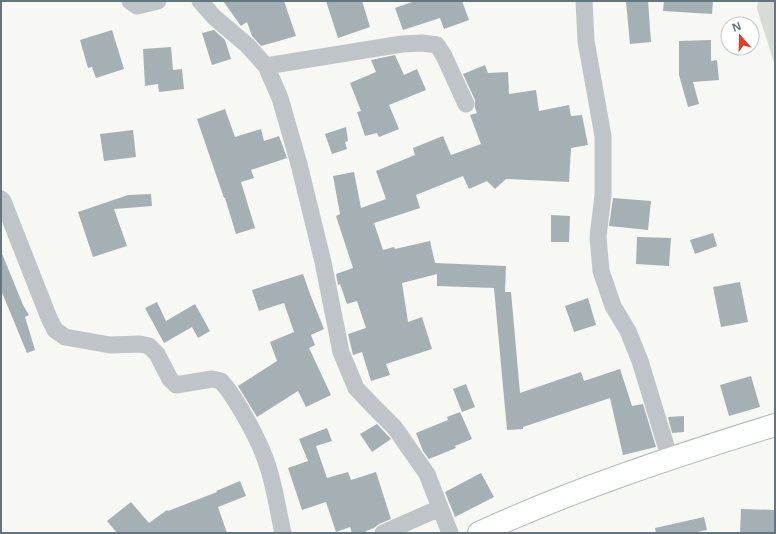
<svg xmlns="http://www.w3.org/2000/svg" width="776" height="534" font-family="'Noto Sans',sans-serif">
<rect width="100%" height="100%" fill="#f7f7f4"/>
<path fill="#d8dcd4" d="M758 1H775V66L757 9Z"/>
<path fill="#a5b0b4" d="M223 1H284L296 36 261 46 252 36 247 22 241 26Z
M326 1H362L370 27 338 38Z
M415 1H462L469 20 444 29 440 18 403 30 395 8Z
M626 1H648L651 42 630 44Z
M664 1H713L712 14 663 11Z
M112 30 124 69 96 78 92 67 88 68 80 40Z
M214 30 225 40 231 59 212 65 202 33Z
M711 40V61L717 60 719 80 693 82 699 104 688 107 679 75V41Z
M171 47 173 70 182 69 184 89 159 92 158 84 145 86 143 49Z
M395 55 404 75 417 69 426 90 389 105 399 129 379 137 377 133 365 136 357 112 361 111 350 83 376 72 371 60Z
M485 65 488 73 508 72 509 94 536 90 539 111 569 105 571 116 582 115 588 145 571 148 569 182 506 179 495 189 487 181 469 189 463 176 416 195 420 208 374 223 383 250 394 247 395 249 430 241 435 263 506 266 505 292H511L520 393 581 372 584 381 620 369 632 406 643 404 656 447 623 455 610 398 523 427V429L507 430 494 288 437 286V274L402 283 408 322 422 317 432 349 386 364 390 375 371 381 362 352 353 355 348 334 366 328 357 301 347 304 340 284 338 285 336 274 353 268 336 216 340 214 333 176 354 172 361 208 386 199 376 171 415 155 413 148 443 136 451 155 481 144 470 115 477 113 475 108V100L463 74Z
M225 109 235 137 261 129 264 141 279 136 287 158 251 170 254 178 241 182 255 228 236 234 225 198H224L197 119Z
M346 127 348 141 345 142 347 149 332 154 325 134Z
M133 130 136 157 104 161 100 134Z
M151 194 152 206 114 209 127 246 93 257 78 212 128 195Z
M613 198 651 201 648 230 609 226Z
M551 215 570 216 569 242H551Z
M713 233 717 246 695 254 690 240Z
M637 237 671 238 669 266 636 264Z
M1 251 23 305 29 315 25 317 35 350 27 353 1 290Z
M303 274 310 294 324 329 311 335 315 345 309 348 331 395 306 407 298 391 257 417 238 386 277 361 270 342 294 332 284 303 259 311 252 290Z
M740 282 748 322 721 327 713 287Z
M588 298 596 325 574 332 565 306Z
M157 302 166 321 195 304 210 331 198 338 192 327 164 343 145 308Z
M751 376 760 407 729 416 720 385Z
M466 384 475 407 462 412 453 389Z
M460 412 472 439 455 446 456 448 429 459 423 451 416 433 448 420 447 417Z
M684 416V432L672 433 668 417Z
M377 424 391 439 372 452 360 434Z
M327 428 332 441 316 446 327 478 348 472 351 480 376 472 391 519 379 524 374 528 366 531 367 533H352L350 527 336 532 326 502 302 510 288 468 308 461 299 439Z
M481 473 494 497 455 517 445 492Z
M240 481 246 496 218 507 227 533H117L107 521 131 502 149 523 167 510 168 511 217 492 216 491Z
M741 509 775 510V533H740Z
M704 517 707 530 692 533H656L655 528Z"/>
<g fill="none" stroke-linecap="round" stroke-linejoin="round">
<g stroke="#b2b8bb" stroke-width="24">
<path id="major" d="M479 533C574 489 675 456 775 425"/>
</g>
<path stroke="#bec4c7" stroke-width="17" d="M130 1 137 6 158 1
M200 1 214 17 247 45 266 66 280 98 299 164 323 262 341 352 356 388 371 404 395 428 427 474 450 533
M584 1 586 41 603 136V195L598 237 601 271 613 306 628 331 640 361 670 459
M266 66 402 44 422 43 437 45 444 56 466 104
M1 199 3 201 49 318 55 330 65 337 110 345 140 344 149 346 157 354 170 379 176 385 212 379 221 381C237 399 261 443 268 467 275 488 278 511 283 533
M383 533 440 508"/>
<use href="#major" stroke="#fff" stroke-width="22"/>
</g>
<rect width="776" height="534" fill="none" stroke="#63767f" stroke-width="4"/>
<g transform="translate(740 36) rotate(340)"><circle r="19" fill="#ffffff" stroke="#c1c8cc"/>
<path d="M0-3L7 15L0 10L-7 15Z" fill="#de3f2d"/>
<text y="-6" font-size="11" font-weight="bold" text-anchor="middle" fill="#63767f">N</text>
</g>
</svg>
